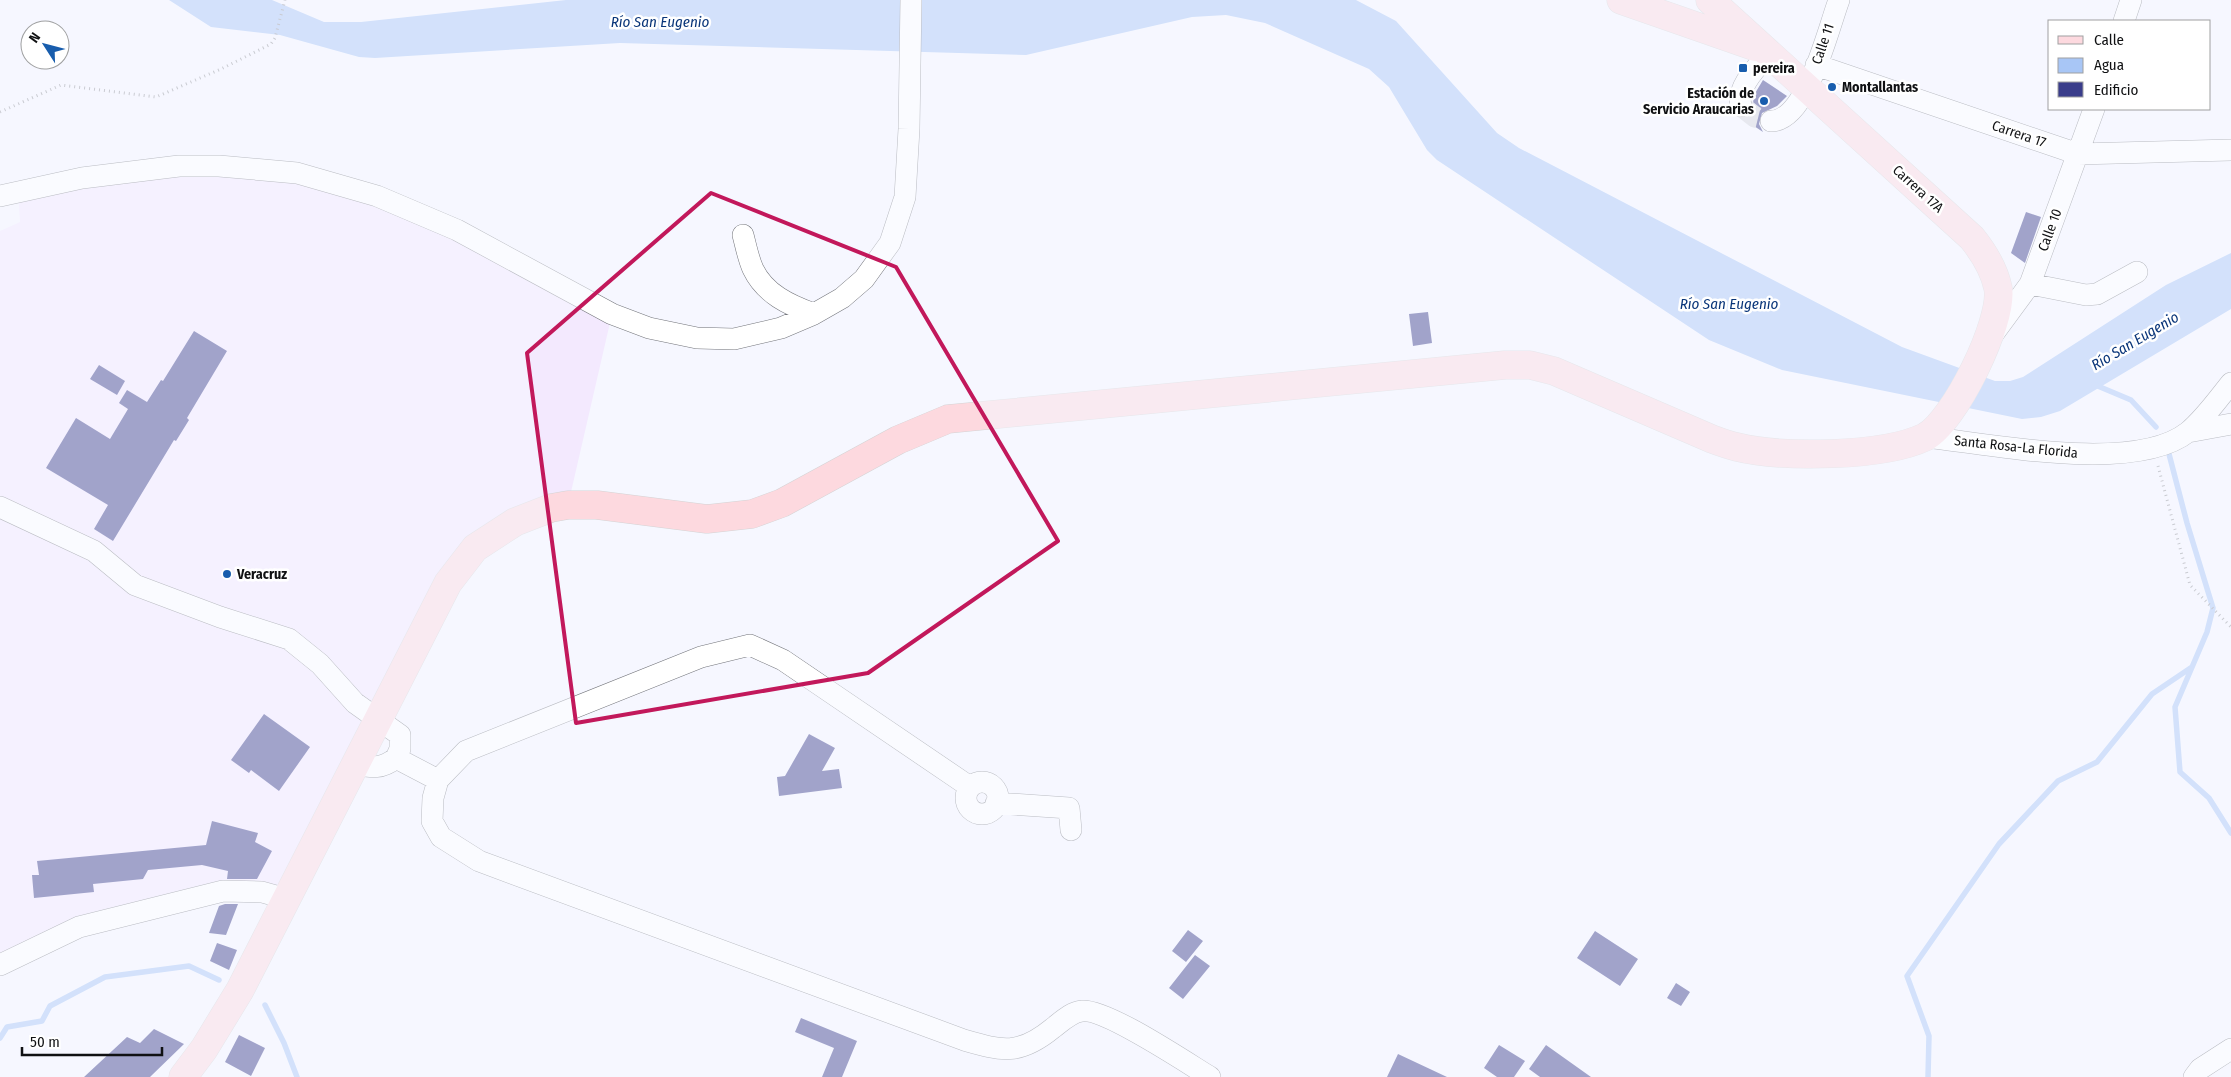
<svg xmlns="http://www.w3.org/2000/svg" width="2231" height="1077" font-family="'Fira Sans Condensed',sans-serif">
<rect width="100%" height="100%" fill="#f6f7ff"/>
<path fill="#f3e9fe" d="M219 166 377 196 612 314 568 505 475 548 287 899 262 892 79 927 0 965V231L20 222 18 191Z"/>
<path fill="#a8c6f6" d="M169 0H272L324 22H361L566 0H1356L1396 21 1497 133 1519 148 1902 347 1995 381H2010L2023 377 2166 285 2231 253V309L2060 411 2041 417 2022 419 1782 370 1709 340 1437 160 1427 150 1389 87 1369 69 1265 23 1226 15 1192 17 1026 55 620 43 375 58 359 57 280 35 211 27Z"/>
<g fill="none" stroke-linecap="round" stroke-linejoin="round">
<path stroke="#a8c6f6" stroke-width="5.5" d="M2093 384 2131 400 2156 427
M2169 454 2187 523 2213 608 2207 632 2175 707 2180 772 2209 798 2231 833
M265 1005 284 1043 297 1077
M0 1038 7 1027 42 1021 50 1006 105 977 189 966 219 980
M1928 1077 1929 1036 1907 976 1999 844 2058 781 2097 762 2152 694 2192 667"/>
</g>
<path fill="#3a3d8b" d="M1763 80 1787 96 1777 106 1762 113 1759 124 1763 132 1742 118 1752 112 1754 95Z
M2026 212 2041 217 2025 263 2011 253Z
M1428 312 1432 343 1413 346 1409 314Z
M194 331 227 351 187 418 189 420 176 441 174 440 113 541 94 529 108 505 46 468 76 418 110 439 128 409 119 403 127 390 147 402 161 380 163 381Z
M99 365 125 381 117 395 90 379Z
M264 714 310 747 279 791 251 770 249 773 231 760Z
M809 734 835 748 822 771 839 769 842 788 779 796 777 777 785 776Z
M212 821 258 833 255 842 272 851 257 879H227L228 871 202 865 148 870 143 879 93 884 94 892 34 898 32 875H39L37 861 206 845Z
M225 904H238L226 935 209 933 219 906Z
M1188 930 1203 941 1186 962 1172 951Z
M1595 931 1638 959 1620 986 1577 958Z
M217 943 237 950 229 970 210 961Z
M1195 955 1210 966 1183 999 1169 988Z
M1676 983 1690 992 1681 1006 1667 998Z
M801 1018 857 1041 842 1077H822L834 1048 795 1032Z
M154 1029 184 1044 150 1077H84L127 1037 140 1043Z
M239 1035 265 1048 251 1076 225 1062Z
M1499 1045 1525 1061 1514 1077H1497L1484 1068Z
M1546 1045 1591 1077H1540L1529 1069Z
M1398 1054 1447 1077H1387Z"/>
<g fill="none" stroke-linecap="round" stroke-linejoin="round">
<path stroke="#d4d4dc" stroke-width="21" stroke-dasharray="21 11" stroke-linecap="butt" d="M1741 106 1755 117 1771 121"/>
<g stroke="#73757b" stroke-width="22">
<path id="minor" d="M2124 21 2131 0
M1816 65 2078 154 2231 150
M1741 106C1736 87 1758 66 1770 52
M1771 121C1807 121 1828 29 1839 0
M0 196 82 178 179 166H219L297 173 377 196 457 230 612 314 649 328 697 338 734 339 781 328 814 314 842 298 864 279 890 243 905 197 909 129 911 0
M743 235C746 246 748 258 753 269 765 294 789 305 814 314
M2030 284 2086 295 2097 294 2137 272
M1994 333 2030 284 2094 109
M2188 432 2231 424
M1926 437C1990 444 2135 474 2188 432 2204 419 2218 399 2231 383
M0 507 94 551 135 585 220 617 289 639 320 664 355 703 400 735V749L396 758
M355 764C372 768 382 769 396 758L438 780
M966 798a16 16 0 1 1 32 0a16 16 0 1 1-32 0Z
M970 787 783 660 750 645 701 657 466 751 438 780 433 798 432 821 441 837 479 861 964 1040C1002 1051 1019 1056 1053 1028 1061 1022 1071 1012 1082 1011 1105 1008 1187 1063 1210 1077
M996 803 1069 808 1071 830
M0 965 79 927 223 891 262 892 287 899
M2194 1077 2200 1069 2231 1049"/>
</g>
<g stroke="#d4d4d5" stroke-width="29">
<path id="major" d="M1621 0 1756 47
M183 1077 204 1049 240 990 448 583 475 548 515 522 551 508 568 505H597L707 519 752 514 782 503 898 440 948 419 1505 365H1530L1554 371 1712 439C1720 442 1728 445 1737 447 1782 458 1883 457 1925 437 1954 422 2004 321 1998 288 1994 269 1984 253 1972 238L1710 0"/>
</g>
<path stroke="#94959b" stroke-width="3" stroke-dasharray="1 4" stroke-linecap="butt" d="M0 112 61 85 156 97 221 69 271 44 275 38 285 0
M2158 466 2190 585 2231 627"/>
<use href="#minor" stroke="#fff" stroke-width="21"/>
<use href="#major" stroke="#fdd9df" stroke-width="28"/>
</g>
<path d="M0 0H2231V1077H0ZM711 193 896 267 1058 541 868 673 576 723 527 353Z" fill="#f6f7ff" fill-opacity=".55" fill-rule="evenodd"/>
<path fill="none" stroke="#c2185b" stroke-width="4" stroke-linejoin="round" d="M711 193 896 267 1058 541 868 673 576 723 527 353Z"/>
<g fill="#185dad" stroke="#fff" stroke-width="2">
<rect x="1738" y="63" width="10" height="10" rx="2.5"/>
<circle cx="1832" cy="87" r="5"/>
<circle cx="1764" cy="101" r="5"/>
<circle cx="227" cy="574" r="5"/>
</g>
<g text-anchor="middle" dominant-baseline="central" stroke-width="5" stroke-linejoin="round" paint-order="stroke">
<g font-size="14" fill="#101113" stroke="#fff">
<text transform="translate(1823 44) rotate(-71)">Calle 11</text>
<text transform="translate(2019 134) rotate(19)">Carrera 17</text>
<text transform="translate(1918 189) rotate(42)">Carrera 17A</text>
<text transform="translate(2050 230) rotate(-70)">Calle 10</text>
<text transform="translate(2016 447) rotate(6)">Santa Rosa-La Florida</text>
</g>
<g font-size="14" font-weight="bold" fill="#101113" stroke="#fff" text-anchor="start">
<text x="1753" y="68">pereira</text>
<text x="1842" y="87">Montallantas</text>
<text x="1754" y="93" text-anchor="end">Estación de<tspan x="1754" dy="16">Servicio Araucarias</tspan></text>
<text x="237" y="574">Veracruz</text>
</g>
<g font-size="15" font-style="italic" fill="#093579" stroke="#fff">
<text x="660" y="22">Río San Eugenio</text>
<text x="1729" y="304">Río San Eugenio</text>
<text transform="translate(2135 341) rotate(-31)">Río San Eugenio</text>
</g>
</g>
<rect x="2048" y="20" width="162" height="90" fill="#ffffff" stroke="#9fa0a1"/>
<rect x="2058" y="36" width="25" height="8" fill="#fdd9df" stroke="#9fa0a1"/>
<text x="2094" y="45" font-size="15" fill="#101113">Calle</text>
<rect x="2058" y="58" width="25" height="15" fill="#a8c6f6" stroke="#9fa0a1"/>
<text x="2094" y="70" font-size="15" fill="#101113">Agua</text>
<rect x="2058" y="82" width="25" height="15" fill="#3a3d8b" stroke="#9fa0a1"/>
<text x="2094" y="95" font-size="15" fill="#101113">Edificio</text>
<g transform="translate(45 45) rotate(306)"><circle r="24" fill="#ffffff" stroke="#9fa0a1"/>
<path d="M0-4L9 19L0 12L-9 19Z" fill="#185dad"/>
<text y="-8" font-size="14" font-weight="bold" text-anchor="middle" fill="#101113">N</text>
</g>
<path d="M22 1047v8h140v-8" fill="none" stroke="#101113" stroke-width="2.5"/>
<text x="30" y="1047" font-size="15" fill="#101113" stroke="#ffffff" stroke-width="4" paint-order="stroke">50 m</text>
</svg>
